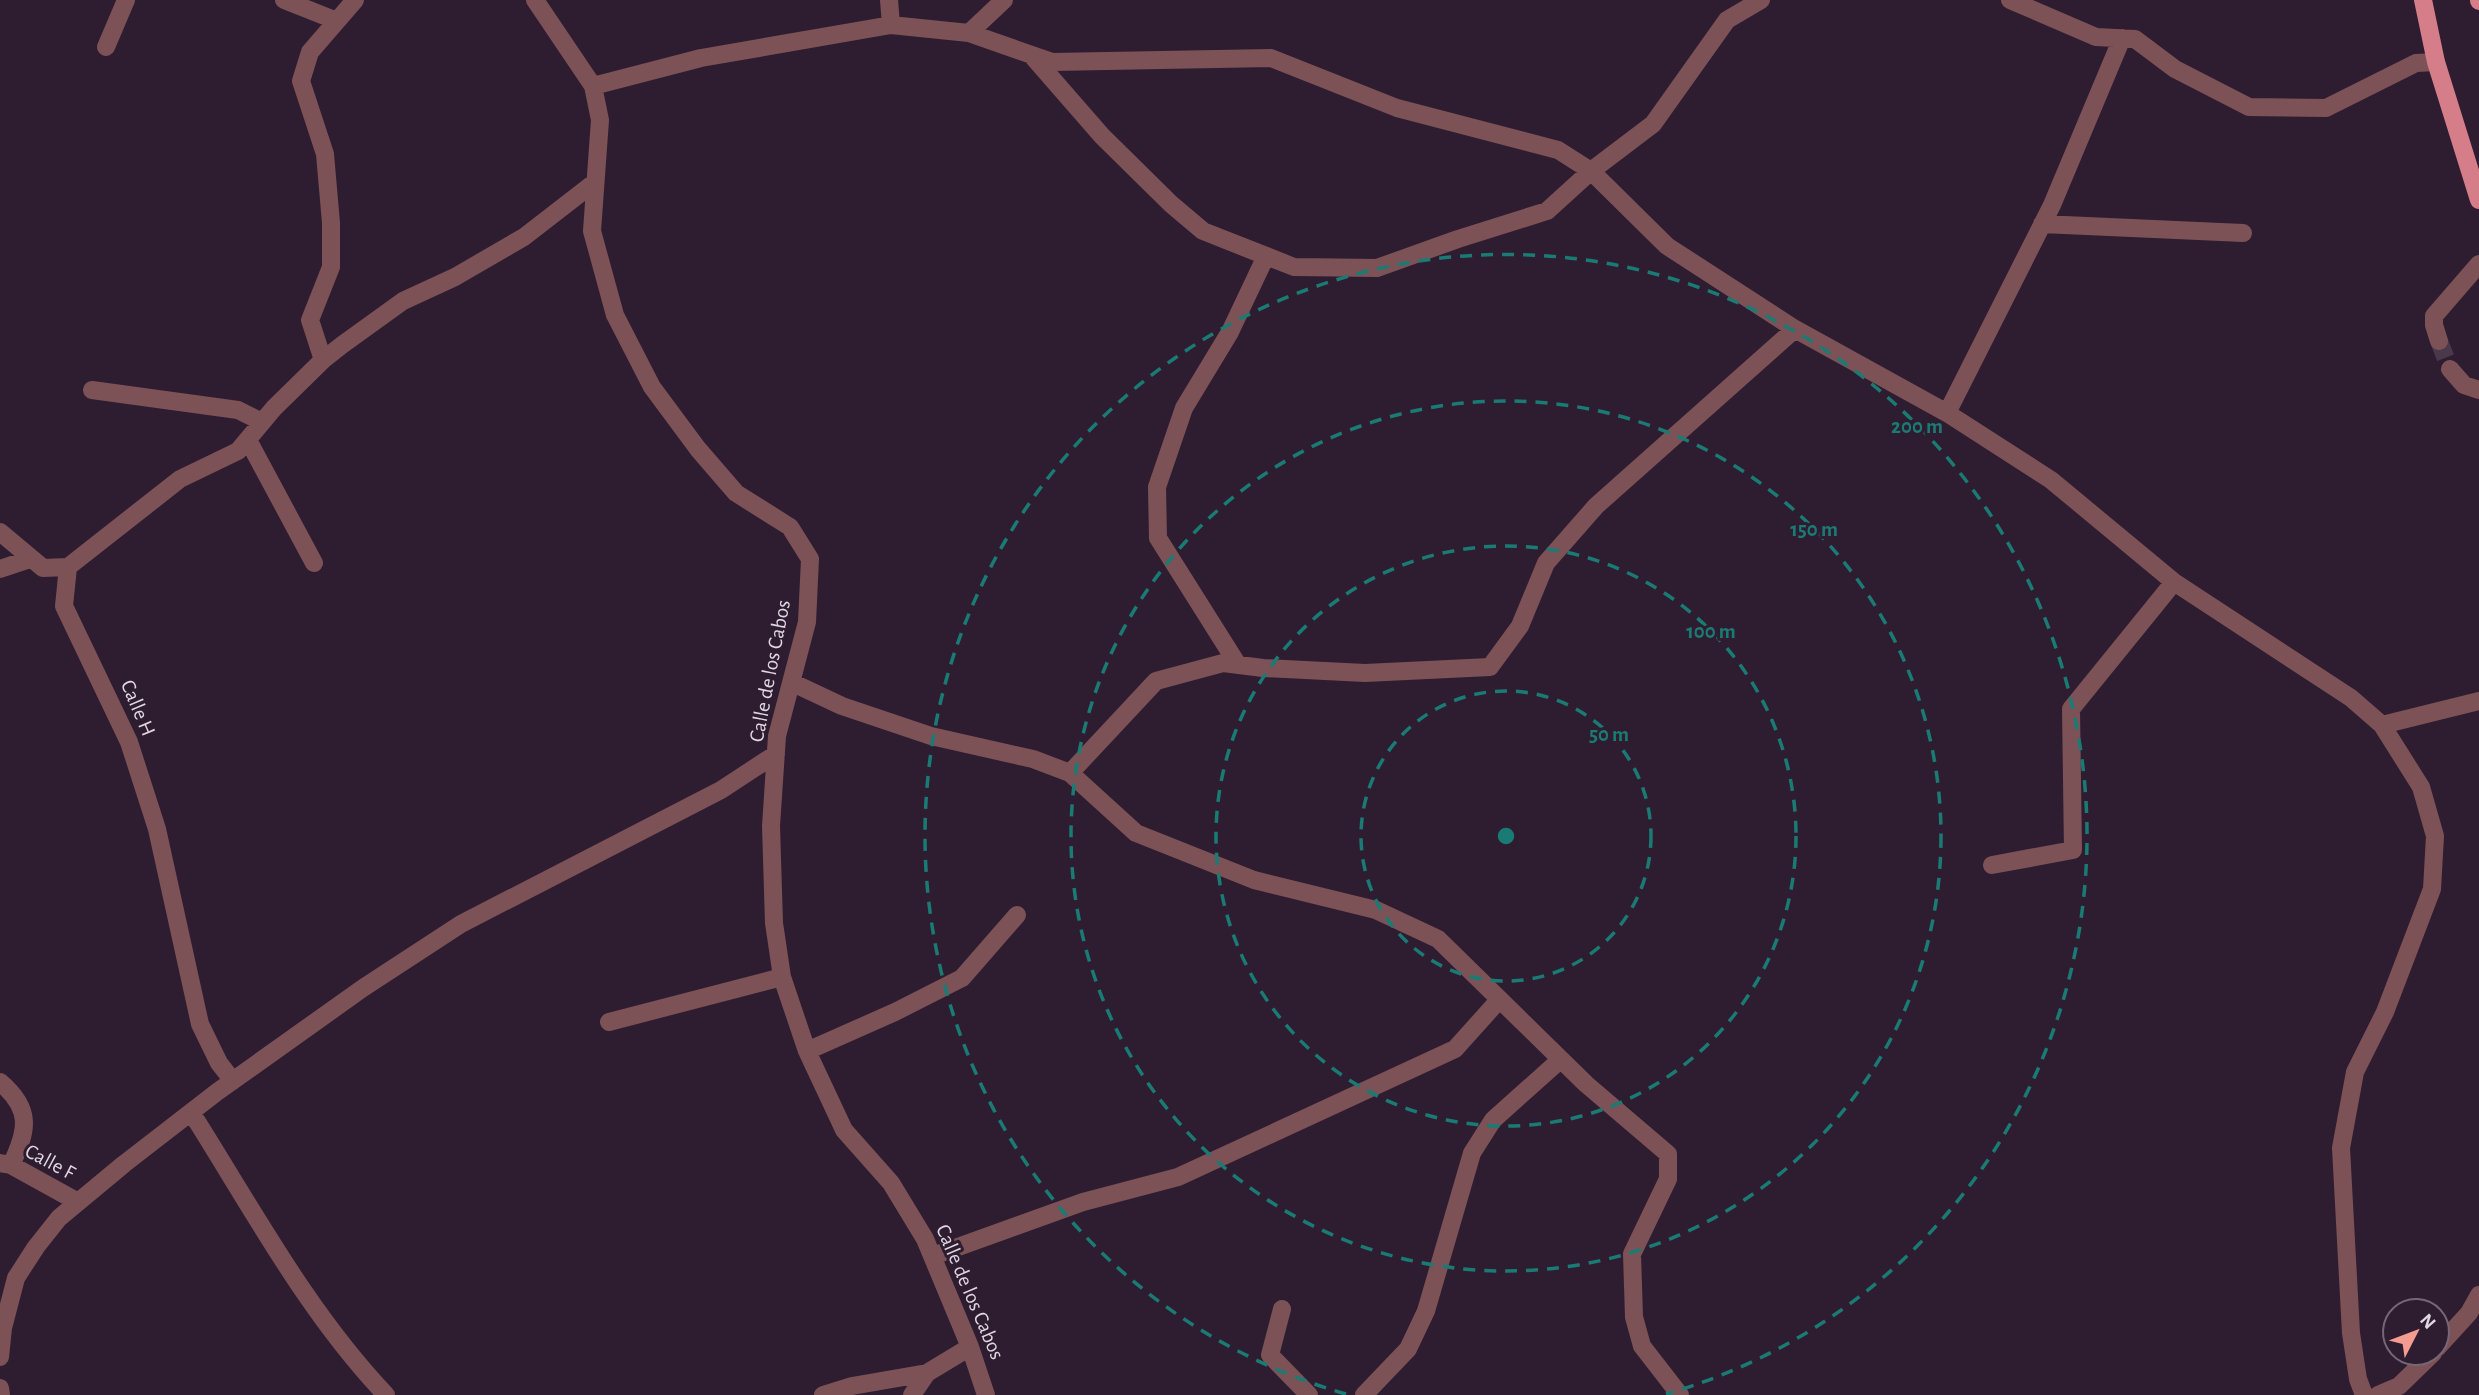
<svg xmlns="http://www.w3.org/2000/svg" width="2479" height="1395" font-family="'Alegreya Sans',sans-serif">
<rect width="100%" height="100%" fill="#2e1d30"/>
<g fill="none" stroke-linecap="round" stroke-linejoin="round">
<path stroke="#49394b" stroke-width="18" stroke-dasharray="18 9" stroke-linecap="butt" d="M2439 341 2450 369"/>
<path stroke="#7d5257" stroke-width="18" d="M284 0 337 21
M535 0 593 86 600 120 592 231 615 315 652 387 698 449 736 493 790 527 810 559 807 622 777 736 771 826 774 923 782 977 807 1051 844 1130 891 1183 925 1239 970 1347 986 1395
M889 0 891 25
M2010 0 2096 37 2135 39 2175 69 2249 107 2326 108 2416 63 2436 62
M969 33 1004 0
M106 47 126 0
M1034 58 1102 136 1171 204 1203 231 1294 267 1377 268 1458 239 1547 211 1591 171 1653 124 1727 20 1761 0
M593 86 701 58 891 25 969 33 1052 62 1271 58 1397 108 1558 150 1591 171 1667 246 1795 329 1947 413 2051 480 2174 582 2351 698 2382 725 2421 787 2435 836 2432 889 2385 1012 2355 1072 2341 1148 2351 1333 2358 1379 2364 1395
M2042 224 2243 233
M2439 341 2434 325V316L2479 264
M323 360 310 320 331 267V223L325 154 301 81 310 52 355 0
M2450 369 2464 385 2479 390
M92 390 238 410 262 422
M1947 413 2052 205 2122 38
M248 440 314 563
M0 532 43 568 68 567
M0 569 30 559
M1238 665 1158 538 1157 487 1184 408 1230 332 1266 256
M793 683 842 706 931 736 1033 759 1070 773 1136 833 1254 880 1376 910 1438 939 1586 1084 1668 1154V1179L1632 1254 1634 1317 1642 1346 1680 1395
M2382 725 2479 701
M1070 773 1156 681 1223 663 1263 668 1365 673 1490 667 1520 626 1546 563 1596 506 1795 329
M1992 865 2073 850 2071 709 2174 582
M609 1022 782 977
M807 1051 895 1012 962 978 1017 915
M233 1081 219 1063 200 1024 157 829 129 742 64 606 68 567 180 479 238 451 274 408 323 360 342 345 403 301 455 277 524 237 595 182
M0 1082C32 1109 28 1130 11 1165
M191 1112C252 1208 307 1312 386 1395
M0 1163 11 1165 78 1202
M933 1256 1083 1202 1178 1177 1455 1049 1499 1000
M1282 1309 1270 1355 1309 1395
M2437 1348 2469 1313 2479 1295
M0 1357 3 1328 16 1278 36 1247 59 1218 124 1164 217 1092 363 988 461 924 721 790 776 754
M0 1388 1 1395
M823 1395 852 1386 927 1373 970 1347
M912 1395 927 1373
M1364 1395 1408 1349 1426 1311 1472 1153 1493 1120 1560 1060
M2378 1395 2399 1386 2433 1353"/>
<path stroke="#d57e89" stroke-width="18" d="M2423 0 2436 62 2479 200
M2479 0V1"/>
</g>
<g fill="none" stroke="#1a7b74" stroke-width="3.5" stroke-dasharray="12 9">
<circle cx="1506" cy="836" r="145"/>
<circle cx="1506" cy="836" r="290"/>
<circle cx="1506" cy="836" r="435"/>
<path d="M1346 1394A581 581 0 1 1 1666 1394"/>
</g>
<g text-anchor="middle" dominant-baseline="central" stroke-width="6" stroke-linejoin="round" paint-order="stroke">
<g font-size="21" fill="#e1d6e3" stroke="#2e1d30">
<text transform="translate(770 671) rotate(-79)">Calle de los Cabos</text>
<text transform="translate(138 708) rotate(67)">Calle H</text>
<text transform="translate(50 1162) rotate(28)">Calle F</text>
<text transform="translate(970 1292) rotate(67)">Calle de los Cabos</text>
</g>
</g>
<circle cx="1506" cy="836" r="10" fill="#1a7b74" stroke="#2e1d30" stroke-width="3.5"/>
<g font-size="21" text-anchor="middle" font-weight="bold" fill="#1a7b74" stroke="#2e1d30" stroke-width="6" stroke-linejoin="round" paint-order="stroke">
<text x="1917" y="433">200 m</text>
<text x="1814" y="536">150 m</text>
<text x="1711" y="638">100 m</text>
<text x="1609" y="741">50 m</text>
</g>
<g transform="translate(2416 1332) rotate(48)"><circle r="33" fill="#2e1d30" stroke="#766778" stroke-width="2"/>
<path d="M0-5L12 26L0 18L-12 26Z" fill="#f59c90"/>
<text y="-10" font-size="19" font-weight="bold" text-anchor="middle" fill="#e1d6e3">N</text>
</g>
</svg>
